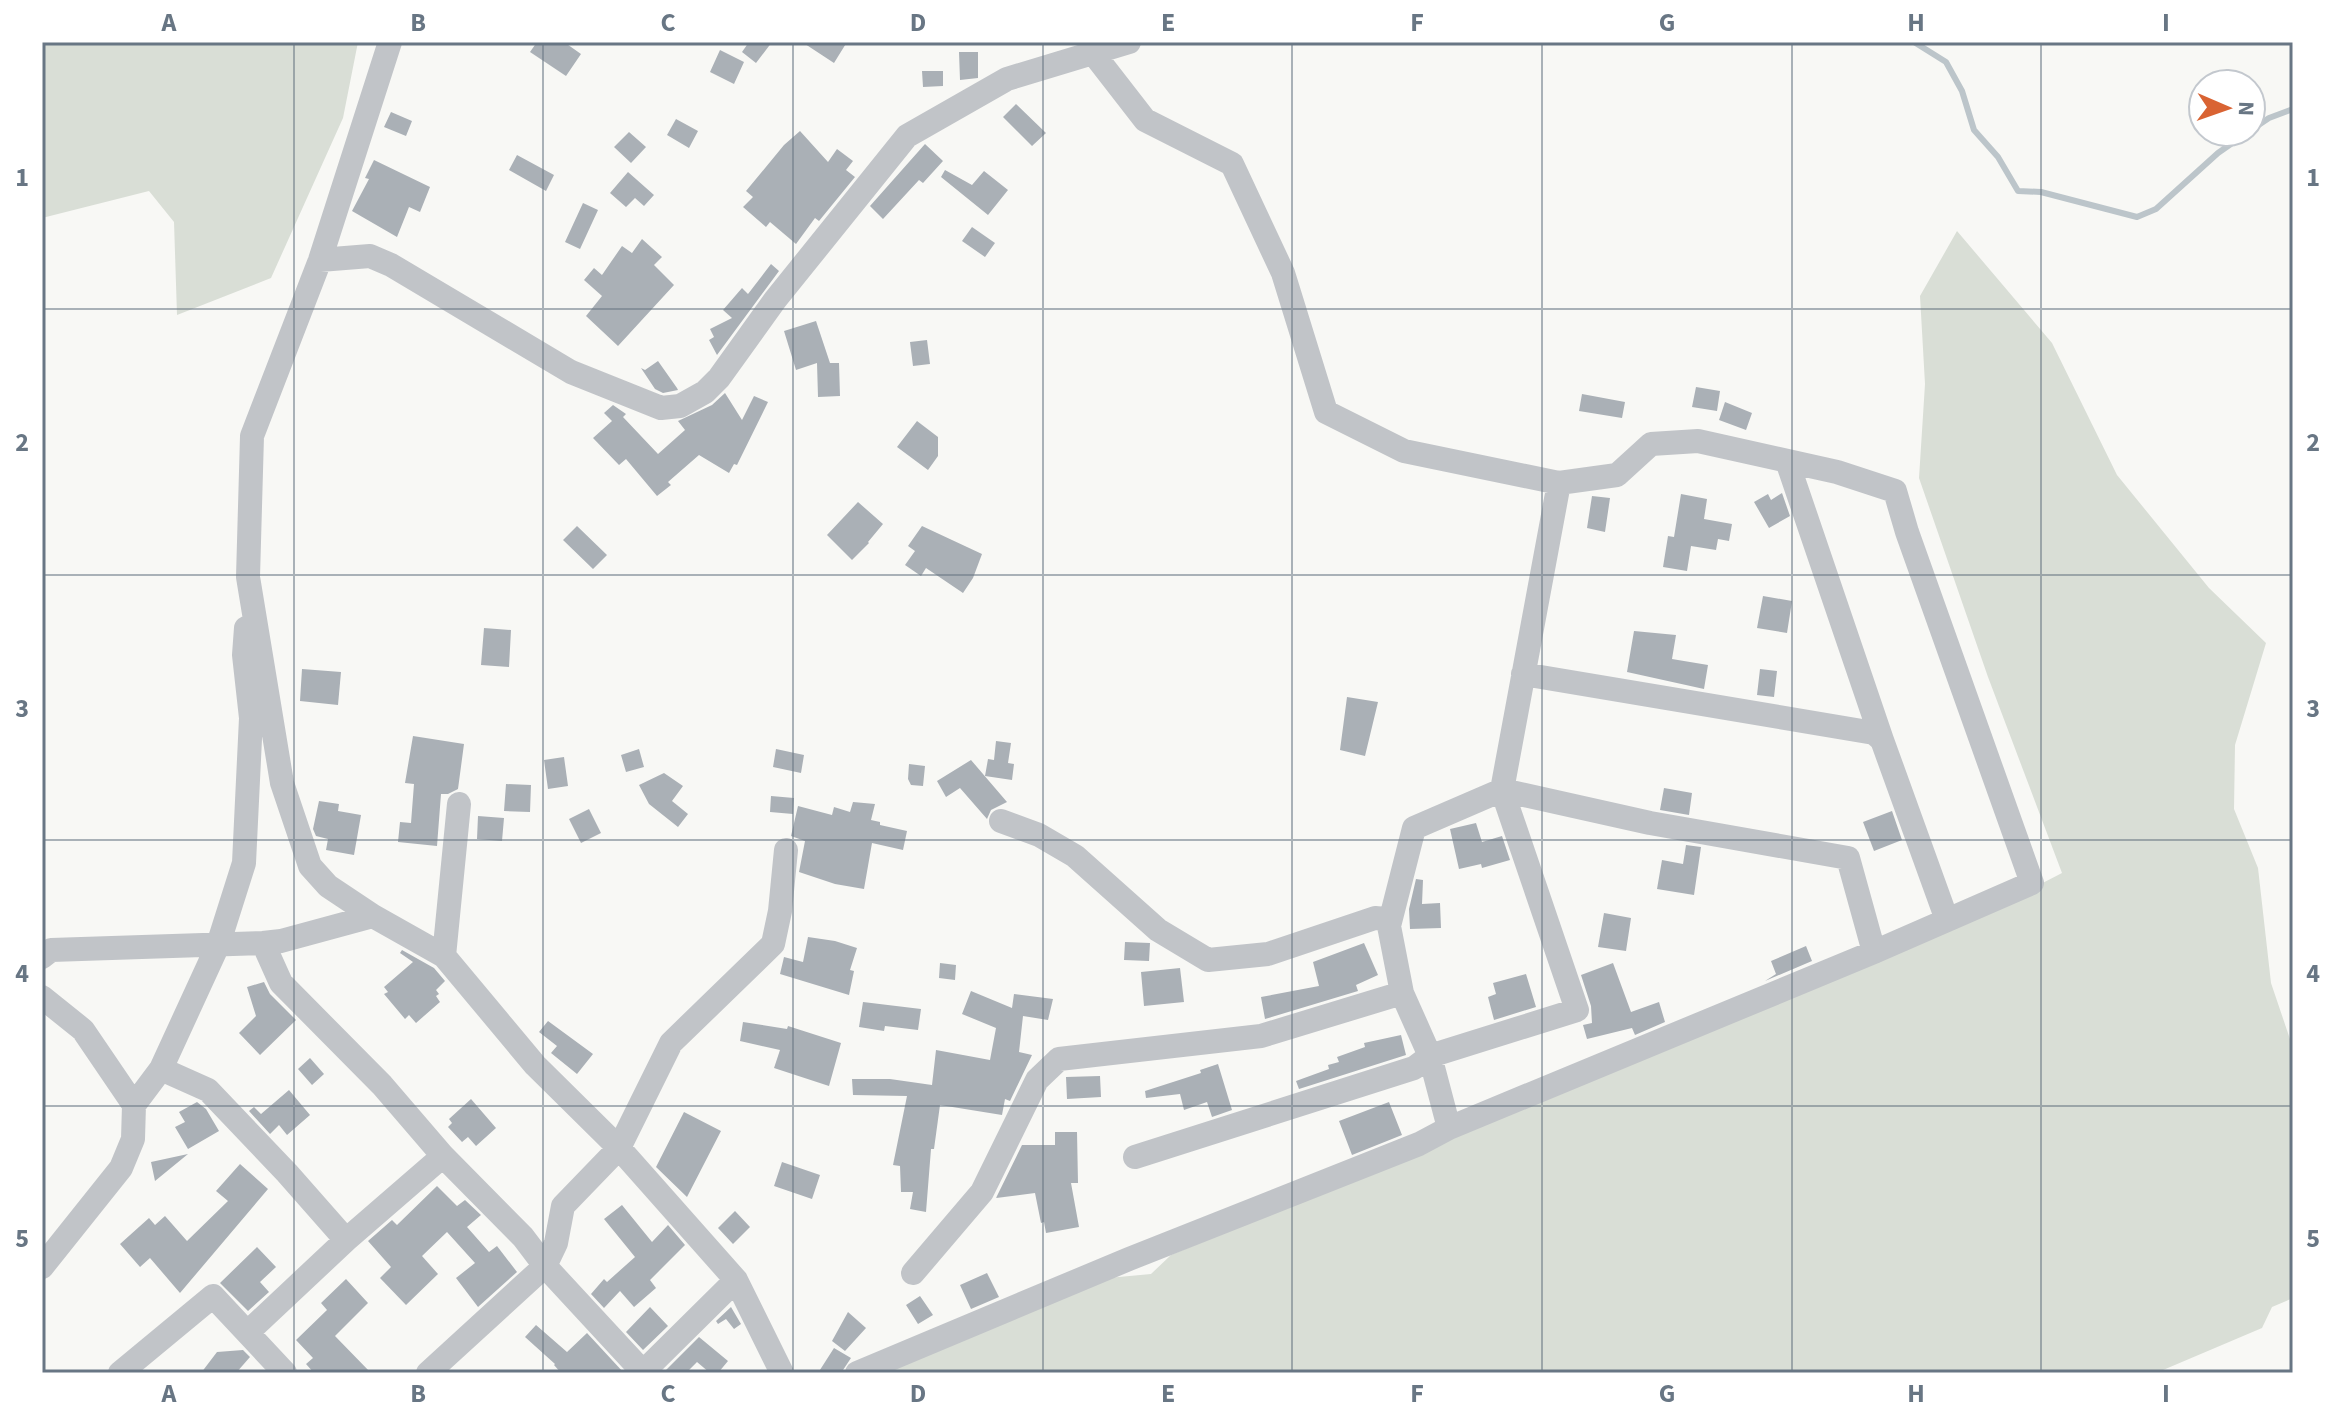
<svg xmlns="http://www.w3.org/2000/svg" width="2335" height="1415" font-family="'Source Sans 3',sans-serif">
<rect width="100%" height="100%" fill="#f8f8f5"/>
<path fill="#d9ded6" d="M42 42H358L343 118 271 278 177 315 174 222 149 191 42 218Z
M1957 231 2052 343 2117 475 2209 588 2266 643 2235 745 2234 809 2258 868 2271 983 2293 1048V1298L2272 1307 2262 1328 2156 1373H872L1108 1278 1151 1274 1171 1255 1979 916 2062 873 1988 677 1919 478 1925 384 1920 296Z"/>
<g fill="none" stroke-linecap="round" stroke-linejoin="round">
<path stroke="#bcc5ca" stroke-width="6" d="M1914 42 1946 62 1962 91 1974 130 1998 157 2018 191 2041 192 2137 217 2156 209 2218 153 2248 132
M2251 130 2269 118 2293 109"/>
</g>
<path fill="#aab0b6" d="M537 42H564L581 54 566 76 530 52Z
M749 42H772L756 63 742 52Z
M802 42H847L834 63Z
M720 50 744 62 734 84 710 72Z
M959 52H978V78L960 80Z
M922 71H943V86L923 87Z
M1016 104 1046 133 1032 146 1003 117Z
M391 112 412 121 406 136 384 127Z
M676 119 698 131 689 148 667 135Z
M800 131 828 162 837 149 853 161 846 170 855 177 819 221 815 218 796 244 770 222 766 227 743 207 753 197 746 191 784 145Z
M629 132 646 147 631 163 614 147Z
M925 144 943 161 923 183 919 180 883 219 870 206Z
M517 155 554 175 546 191 509 170Z
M374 160 430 187 420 212 409 207 397 237 352 211 369 179 365 178Z
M945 170 972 185 984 171 1008 190 988 215 941 177Z
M628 172 654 195 644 206 635 198 626 207 610 193Z
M583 203 598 210 580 249 565 242Z
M972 227 995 243 985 257 962 241Z
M642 239 662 257 654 265 674 285 618 346 586 316 602 296 584 280 594 268 602 275 622 246 632 253Z
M771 264 779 271 717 355 709 340 714 337 710 329 732 318 723 310 742 288 748 294Z
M816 321 830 363H839L840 396 818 397 817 363 796 370 784 331Z
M927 340 930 364 913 366 910 342Z
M658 361 677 388 678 390 663 393 655 389 641 368 645 370Z
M1696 387 1720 391 1717 411 1692 407Z
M725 393 742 420 754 396 768 402 737 465 734 464 729 473 699 455 668 482 671 485 657 496 626 459 619 465 593 438 612 421 604 413 613 405 626 414 623 417 658 454 685 430 678 421 712 405Z
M1582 394 1625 402 1622 418 1579 411Z
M1725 402 1752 413 1746 430 1719 420Z
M917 421 938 437V456L928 470 897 447Z
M1782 493 1790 516 1769 528 1754 502 1768 494 1771 500Z
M1681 494 1707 499 1704 519 1732 524 1729 541 1718 539 1716 550 1691 546 1687 571 1663 567 1668 536 1674 537Z
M1592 496 1610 498 1605 532 1587 528Z
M858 502 883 524 868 542 869 543 852 560 827 535Z
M577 526 607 555 593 569 563 540Z
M922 526 982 554 973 578 963 593 926 568 921 576 905 565 915 551 908 546Z
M1763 596 1792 601 1787 633 1757 628Z
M484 628 511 630 509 667 481 665Z
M1634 631 1676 635 1672 659 1708 665 1704 689 1627 672Z
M302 669 341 672 338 705 300 701Z
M1760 669 1777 671 1774 697 1757 695Z
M1347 697 1378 702 1365 756 1340 750Z
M413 736 464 744 458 789 448 794H441L437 846 398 842 400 822 411 823 414 784 405 783Z
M996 741 1011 743 1008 763 1014 764 1012 780 985 776 988 759 994 760Z
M639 749 644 767 626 772 621 755Z
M776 749 804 755 801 773 773 767Z
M564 757 568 786 548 789 544 760Z
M971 760 1007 802 991 810 987 819 960 788 946 797 937 781Z
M909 764 925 766 923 786 911 785 908 779Z
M664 773 683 786 672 801 688 814 678 827 649 804 639 785Z
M506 784 531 785 530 812 504 811Z
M1664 788 1692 793 1689 815 1660 810Z
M771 796 794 798 793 814 770 812Z
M319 801 339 804 338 811 361 815 354 855 326 850 328 839 316 836 313 829Z
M853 802 875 804 871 820 880 822V825L907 831 903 850 872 843 864 889 835 884 799 872 805 841 791 836 798 806 832 815 834 807 850 812Z
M589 809 601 833 581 843 569 819Z
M1892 811 1902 840 1874 851 1863 822Z
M478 816 504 818 502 841 477 839Z
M1476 823 1482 842 1502 836 1510 860 1482 868 1481 864 1459 869 1450 829Z
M1686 845 1701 847 1694 895 1657 889 1662 860 1683 864Z
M1416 879 1423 880 1422 904 1440 903 1441 928 1410 929 1409 909Z
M1604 913 1631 918 1626 951 1598 947Z
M808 937 835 941 857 948 850 970 854 971 849 995 780 974 784 957 803 962Z
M1125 942 1150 943 1149 961 1124 960Z
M1364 943 1378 975 1356 985 1358 991 1265 1019 1261 997 1319 986 1313 962Z
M1806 946 1812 961 1765 981 1776 974 1771 961Z
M402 950 434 968 445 981 436 990 439 994 436 996 440 1002 416 1023 409 1015 405 1019 384 994 388 992 384 987 413 962 400 953Z
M940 963 956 965 955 980 939 978Z
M1613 963 1631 1012 1659 1002 1665 1022 1635 1035 1632 1028 1587 1039 1583 1025 1592 1023 1591 1006 1581 975Z
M1180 968 1184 1002 1144 1006 1141 972Z
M1526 974 1536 1007 1494 1020 1488 997 1496 994 1493 983Z
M264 982 270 994 296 1020 260 1055 239 1033 256 1016 247 987Z
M971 991 1012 1008 1014 994 1053 999 1048 1020 1023 1016 1019 1052 1032 1055 1010 1101 1005 1099 1002 1115 940 1105 934 1149H931L926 1212 910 1209 913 1192H901L900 1166 893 1165 907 1096 853 1095 852 1079H890L932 1085 936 1050 990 1060 996 1028 962 1014Z
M863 1002 921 1009 918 1030 885 1026 884 1031 859 1027Z
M548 1021 593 1054 577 1074 551 1053 557 1046 539 1032Z
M743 1022 787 1029 788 1026 841 1043 829 1086 774 1068 780 1050 740 1041Z
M1401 1035 1406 1055 1299 1089 1296 1081 1329 1069 1328 1065 1339 1062 1337 1057 1365 1047 1364 1043Z
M310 1058 324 1074 312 1085 298 1069Z
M1218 1064 1232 1110 1212 1117 1207 1102 1184 1110 1180 1094 1146 1098 1145 1091 1201 1073 1200 1070Z
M1100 1076 1101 1097 1067 1099 1066 1077Z
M289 1090 310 1115 287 1135 279 1125 270 1134 249 1111 254 1107 261 1114Z
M471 1099 496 1128 476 1146 468 1137 462 1142 448 1127 452 1123 449 1119Z
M197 1102 206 1109 219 1131 188 1149 175 1127 185 1122 179 1112Z
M1389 1102 1402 1135 1352 1155 1339 1121Z
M684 1112 721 1131 687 1197 656 1167Z
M1055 1132H1077L1078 1183H1071L1079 1227 1046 1233 1044 1222 1041 1223 1035 1193 996 1198 1022 1145H1055Z
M188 1154 155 1181 151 1162Z
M782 1162 820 1175 812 1199 774 1186Z
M240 1164 268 1189 180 1293 150 1258 140 1267 120 1244 149 1218 155 1225 165 1216 187 1241 228 1201 216 1191Z
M437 1186 457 1206 465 1200 481 1215 467 1227 489 1252 497 1246 517 1272 478 1307 456 1278 475 1263 447 1232 422 1256 438 1274 406 1305 380 1278 391 1267 368 1241 392 1220 397 1225Z
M622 1205 652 1242 668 1225 685 1245 650 1280 656 1288 634 1307 620 1291 604 1308 591 1294 604 1279 607 1282 635 1257 604 1219Z
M735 1211 750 1227 733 1244 718 1228Z
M257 1247 276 1267 260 1282 269 1292 248 1311 220 1283Z
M987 1273 999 1297 971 1309 960 1285Z
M346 1279 368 1303 335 1336 371 1373H314L306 1364 313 1358 296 1340 327 1310 321 1303Z
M920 1296 933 1315 918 1324 906 1305Z
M650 1307 668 1326 643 1350 626 1332Z
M731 1307 741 1324 734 1329 726 1319 718 1324 716 1321Z
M848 1312 866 1328 845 1351 832 1341Z
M536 1325 567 1352 587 1333 624 1373H561L554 1365 555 1364 525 1337Z
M699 1337 728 1361 718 1373H710L697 1362 686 1373H663Z
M834 1348 851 1358 841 1373H818Z
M243 1350 250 1357 236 1373H201L217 1352Z"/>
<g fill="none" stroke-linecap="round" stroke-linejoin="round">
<path stroke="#c1c4c8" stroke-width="24" d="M390 42 320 260 252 436 248 577 282 783 310 866 328 886 373 916 444 956 535 1065 619 1148 736 1280 782 1373
M320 260 370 256 391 265 571 372 661 408 680 406 705 392 719 378 775 300 907 136 1007 79 1129 42
M1787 461 1882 740
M1523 674 1874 733 1882 740 1947 920
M1001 821 1039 835 1075 856 1158 930 1208 960 1268 954 1375 918 1386 919 1389 926
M263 943 281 983 382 1085 443 1156 523 1237 545 1266 556 1243 563 1206 619 1148 671 1043 773 944 780 911 786 850
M444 956 459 804
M42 957 51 950 263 943 281 941 373 916
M42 997 83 1030 134 1105 133 1139 121 1168 42 1267
M161 1069 208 1090 287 1173 346 1240
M134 1105 161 1069 218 945 244 863 251 718 244 655 246 628
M1449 1128 1430 1056 1402 993 1389 926 1414 828 1502 790 1650 823 1848 858 1874 952
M1135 1157 1414 1068 1430 1056 1577 1010 1502 790 1559 483
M913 1273 982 1192 1037 1080 1059 1059 1261 1036 1402 993
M248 1332 346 1240 443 1156
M120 1373 213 1296 285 1373
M428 1373 545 1266 643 1372 736 1280
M857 1373 1129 1259 1419 1144 1449 1128 1874 952 2032 883 1907 532 1895 491 1837 472 1698 441 1651 444 1617 475 1559 483 1404 451 1326 412 1283 273 1232 164 1145 120 1093 53"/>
</g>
<path fill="none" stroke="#687684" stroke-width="2" stroke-opacity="0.55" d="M294 42V1373M543 42V1373M793 42V1373M1043 42V1373M1292 42V1373M1542 42V1373M1792 42V1373M2041 42V1373M42 309H2293M42 575H2293M42 840H2293M42 1106H2293"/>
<rect width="2335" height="1415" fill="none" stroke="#ffffff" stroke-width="88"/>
<g transform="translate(2227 108) rotate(92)"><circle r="38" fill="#ffffff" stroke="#c3c8ce" stroke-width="2"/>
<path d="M0-6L14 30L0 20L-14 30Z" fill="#d96333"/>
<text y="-12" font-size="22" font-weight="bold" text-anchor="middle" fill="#687684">N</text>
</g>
<rect x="44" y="44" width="2247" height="1327" fill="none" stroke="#687684" stroke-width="3"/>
<g font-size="26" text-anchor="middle" font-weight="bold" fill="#687684">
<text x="169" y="31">A</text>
<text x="418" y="31">B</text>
<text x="668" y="31">C</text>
<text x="918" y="31">D</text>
<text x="1168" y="31">E</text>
<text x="1417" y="31">F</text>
<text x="1667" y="31">G</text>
<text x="1916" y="31">H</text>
<text x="2166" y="31">I</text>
<text x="22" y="186">1</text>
<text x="2313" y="186">1</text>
<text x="22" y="451">2</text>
<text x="2313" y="451">2</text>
<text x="22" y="717">3</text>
<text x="2313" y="717">3</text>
<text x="22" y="982">4</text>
<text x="2313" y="982">4</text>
<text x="22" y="1247">5</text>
<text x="2313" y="1247">5</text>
<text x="169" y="1402">A</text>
<text x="418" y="1402">B</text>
<text x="668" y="1402">C</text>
<text x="918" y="1402">D</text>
<text x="1168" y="1402">E</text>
<text x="1417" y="1402">F</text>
<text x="1667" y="1402">G</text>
<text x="1916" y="1402">H</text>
<text x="2166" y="1402">I</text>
</g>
</svg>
